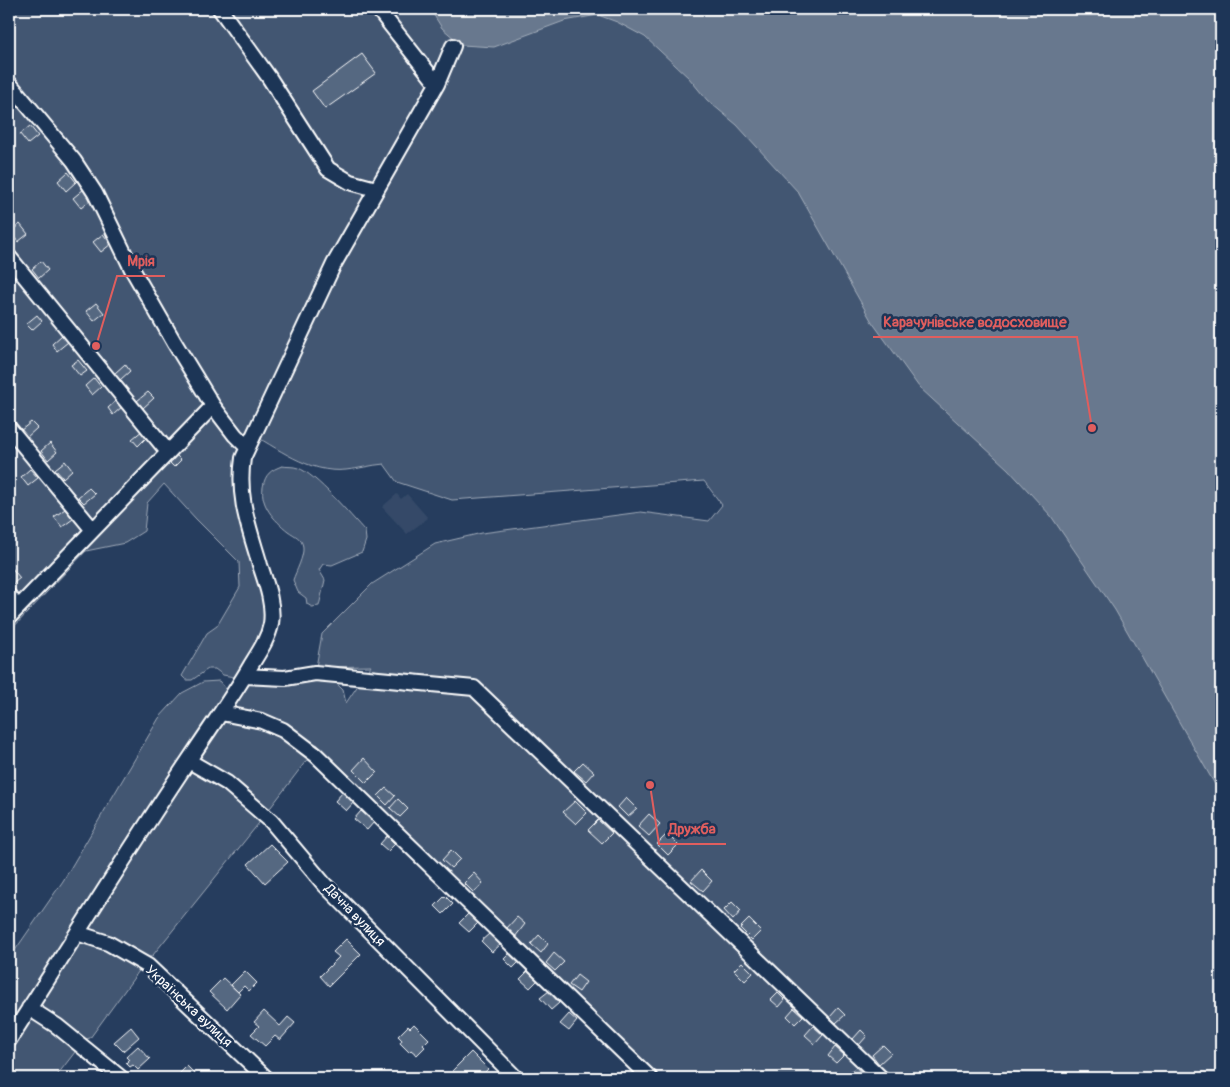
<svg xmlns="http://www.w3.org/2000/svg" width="1230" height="1087" font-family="Pangolin,sans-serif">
<rect width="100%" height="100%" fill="#263d5e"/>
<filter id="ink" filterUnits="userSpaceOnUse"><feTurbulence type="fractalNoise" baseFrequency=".02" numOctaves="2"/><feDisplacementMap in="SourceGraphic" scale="10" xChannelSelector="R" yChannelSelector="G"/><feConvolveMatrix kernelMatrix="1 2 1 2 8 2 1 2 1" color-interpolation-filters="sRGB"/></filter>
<g filter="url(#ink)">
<path fill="#344a68" d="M397 494 401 499 407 494 428 518 407 534 382 507Z"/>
<path fill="#425672" stroke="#a0aab8" d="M9 9H688L719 92 1221 690V1078H656L317 744 314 745 228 710 249 680 329 676 343 690 346 703 371 666 316 667 322 634 372 584 435 544 482 533 641 512 709 521 722 505 704 481 452 500 397 482 384 464C371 465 358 469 346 470 308 474 277 447 246 431L236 453 234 477 238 502 264 591 267 623 260 640 234 677 223 675 215 669H208L192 680H186L182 676 207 633 217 626 240 587 239 562 196 519 164 484 147 503 144 531 125 543 86 551 9 632Z
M282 466C287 467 293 466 298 468 316 474 351 516 365 531L366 540 362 552 332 565 323 564 319 570 325 580 319 606 312 607 307 604 306 598 298 592 293 580C296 571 304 557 303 547 302 538 295 536 288 531 274 520 260 505 263 487 265 474 271 470 282 466Z
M219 681 227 690 9 1027V959L63 881 159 718 182 693 203 682Z
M223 717 260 725 280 733 309 757 271 807 267 810 231 779 197 756Z
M191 767 225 786 260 818 259 823 153 955 146 960 84 931Z
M80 938 105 947 141 968 90 1038 86 1039H80L42 1009 39 1003Z
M36 1017 74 1045 75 1052 55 1078H9V1047L27 1019Z"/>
<path fill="#67788e" stroke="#a4aebb" d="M430 9H1221V795L1115 610 1051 516 1008 469 919 387 872 322 798 192 737 125 707 100 689 78 645 37 617 22 598 15 564 21 494 47 462 45 442 28Z"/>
<path fill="#556781" stroke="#fff" d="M362 54 376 73 325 109 312 91Z
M30 126 38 136 28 144 20 134Z
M68 172 76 182 66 191 58 181Z
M84 189 92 199 81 208 73 198Z
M20 224 28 234 18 242 10 232Z
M103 234 111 244 101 252 93 242Z
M41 261 48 270 39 278 32 269Z
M96 303 104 313 94 321 86 311Z
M37 315 42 321 32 330 26 324Z
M62 335 68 342 57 351 52 344Z
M78 360 87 371 80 376 71 365Z
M125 364 130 371 120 380 114 374Z
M94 378 101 387 92 395 85 386Z
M148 392 154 398 143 408 137 401Z
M118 399 124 405 113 415 108 408Z
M31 422 37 428 26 438 20 431Z
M143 430 148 436 138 446 132 439Z
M50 443 57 452 48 460 41 451Z
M175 454 181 460 174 467 168 461Z
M65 461 72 470 63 478 55 469Z
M30 469 38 478 28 486 21 477Z
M89 488 95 494 84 503 78 497Z
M65 509 73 519 62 527 54 517Z
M11 567 20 578 9 587V569Z
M364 758 377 772 366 783 353 770Z
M583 762 594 772 586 781 574 771Z
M386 788 395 796 387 805 378 796Z
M343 792 354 802 346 811 335 801Z
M626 798 637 809 628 817 618 807Z
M398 799 408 809 400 817 390 808Z
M575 801 587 813 576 824 563 812Z
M361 811 374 822 367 830 354 819Z
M649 814 660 824 649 836 638 826Z
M598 820 612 833 602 843 588 830Z
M667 834 678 845 668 855 657 844Z
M387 836 395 844 388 851 380 844Z
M270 844 288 862 265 883 248 864Z
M451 850 460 859 451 868 442 860Z
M701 870 712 881 703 891 691 881Z
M474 873 483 883 474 893 464 883Z
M445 896 453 904 443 914 435 906Z
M732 902 741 911 733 920 724 910Z
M469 913 479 922 469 932 459 923Z
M517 917 525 924 515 937 506 929Z
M749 919 761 931 752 940 740 928Z
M489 934 500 945 492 952 481 941Z
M539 935 548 944 541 953 531 944Z
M346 939 361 954 329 986 320 976 339 957 333 952Z
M511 952 520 961 513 968 504 959Z
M554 953 564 962 555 971 546 963Z
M742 962 753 973 745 981 734 970Z
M529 970 539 979 530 988 520 979Z
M245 971 257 983 249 991 244 986 238 992 231 985Z
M577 975 586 982 579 992 569 985Z
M223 978 240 994 227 1009 209 992Z
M549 991 559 1003 551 1010 540 998Z
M778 993 785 1000 779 1007 771 1000Z
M794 1008 803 1016 795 1024 787 1016Z
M838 1008 845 1015 836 1023 830 1017Z
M264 1011 280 1026 288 1017 295 1023 280 1040 275 1036 265 1046 251 1034 259 1026 254 1022Z
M569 1014 577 1021 569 1031 560 1024Z
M414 1024 429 1039 423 1045 425 1047 417 1055 411 1050 409 1052 400 1043 402 1040 398 1036 408 1026 410 1028Z
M813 1026 823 1035 815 1044 805 1035Z
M131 1027 139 1037 123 1051 114 1042Z
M861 1030 867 1036 859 1045 853 1039Z
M883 1045 891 1053 879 1064 872 1055Z
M138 1046 150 1059 138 1070 133 1065 130 1067 126 1063 129 1060 126 1057Z
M835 1047 844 1055 836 1063 828 1056Z
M471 1052 488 1069 479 1078H459L452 1071Z
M187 1066 199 1078H175Z
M856 1067 863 1075 859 1078H850L847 1075Z"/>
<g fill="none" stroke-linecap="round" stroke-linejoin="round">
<g stroke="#fff" stroke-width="18">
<path id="minor" d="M220 9 268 76 328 169 350 182 376 189
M9 83 74 161 95 193 132 269 174 342 213 406 235 435 247 447
M437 84 453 46
M9 257 168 452
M9 428 93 530
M9 596 18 607
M9 617 213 406
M245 676 285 678 315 673 474 688 881 1078
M221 713 262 721 283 730 316 755 650 1078
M189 761 227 783 271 821 324 884 516 1078
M77 933 108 943 148 966 266 1078
M29 1008 57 1026 121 1078
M9 1040C69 947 127 852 189 760 210 728 232 698 251 665 259 652 268 639 271 624 274 604 266 583 260 565 249 527 237 498 243 458L334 264 437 84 378 9"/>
</g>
<use href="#minor" stroke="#1d3557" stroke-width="14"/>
</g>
</g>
<g text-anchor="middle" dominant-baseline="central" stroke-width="5" stroke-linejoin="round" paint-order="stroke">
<g font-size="14" fill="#fff" stroke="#1d3557">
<text transform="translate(355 915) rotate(46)">Дачна вулиця</text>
<text transform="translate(189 1006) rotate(43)">Українська вулиця</text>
</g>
</g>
<path fill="none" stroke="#e05e5e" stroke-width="2" d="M96 346L117 276H165M1092 428L1077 337H873M650 785L659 844H726"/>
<g fill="#e05e5e" stroke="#1d3557" stroke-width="2">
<circle cx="96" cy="346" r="5"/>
<circle cx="1092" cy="428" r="5"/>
<circle cx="650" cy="785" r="5"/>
</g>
<g font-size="15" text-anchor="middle" font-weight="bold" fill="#e05e5e" stroke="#1d3557" stroke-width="5" stroke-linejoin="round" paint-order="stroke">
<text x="141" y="266">Мрія</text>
<text x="975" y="327">Карачунівське водосховище</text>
<text x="692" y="834">Дружба</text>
</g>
<rect width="1230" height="1087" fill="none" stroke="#1d3557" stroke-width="30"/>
<rect x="15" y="15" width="1200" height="1057" fill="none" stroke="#fff" stroke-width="2" filter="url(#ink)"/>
</svg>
